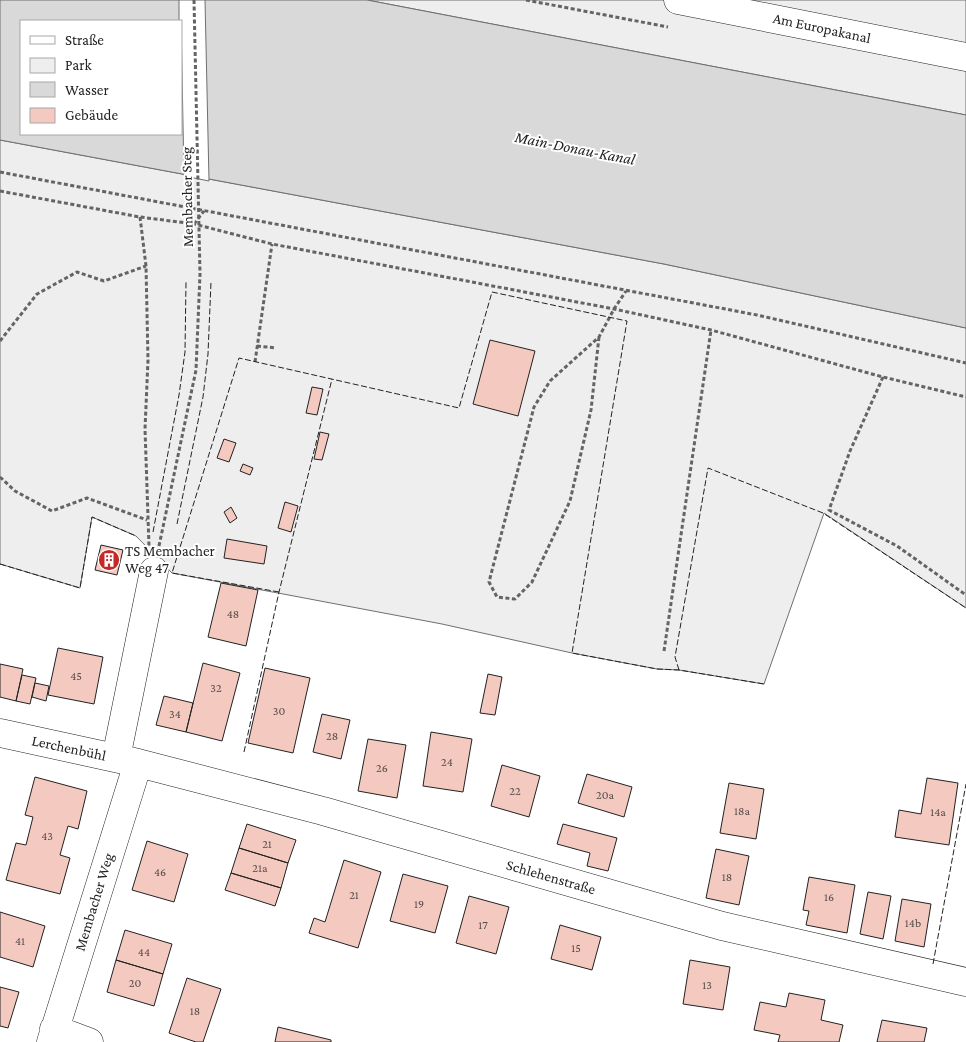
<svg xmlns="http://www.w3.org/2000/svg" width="966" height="1042" font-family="'Crimson Pro',serif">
<rect width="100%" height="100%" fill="#fff"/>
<path fill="#eee" stroke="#6f6f6f" d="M367 0H966V115Z
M0 140 664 264 966 328V608L824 513 764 684 679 670 657 669 572 653 442 624 172 573 136 536 92 517 80 588 0 564Z"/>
<path fill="#d9d9d9" stroke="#6f6f6f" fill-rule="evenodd" d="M0 0H367L966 115V328L664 264 0 140ZM21 21H181V134H21Z"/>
<path fill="#fff" stroke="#6f6f6f" d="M179 0H205L209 181 184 176 181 21H179Z"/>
<path fill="#f3c9c0" stroke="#222" d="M490 340 535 351 518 416 473 404Z
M312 387 323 389 317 415 306 413Z
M320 432 329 434 322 460 314 459Z
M224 439 236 443 229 462 217 458Z
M243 464 253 468 250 475 240 471Z
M285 502 298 506 291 532 278 528Z
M231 507 237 518 230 523 224 512Z
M227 539 267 546 264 564 224 558Z
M101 545 123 550 117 575 95 570Z
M221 583 258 590 246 646 208 637Z
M58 648 103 657 94 704 48 695Z
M203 663 240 673 222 741 186 732Z
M0 664 23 669 16 701 0 697Z
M265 668 310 678 293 753 248 743Z
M488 674 502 677 495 715 480 713Z
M22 675 36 678 30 704 16 701Z
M35 683 49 686 46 701 32 697Z
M164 696 193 703 186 732 156 725Z
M322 714 350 720 341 759 313 752Z
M431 732 472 739 463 792 423 786Z
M368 739 406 745 397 798 358 791Z
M502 765 540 776 529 817 491 806Z
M587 774 632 787 624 817 578 803Z
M35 777 87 791 78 829 68 826 60 855 70 858 60 894 6 880 16 843 26 845 33 817 25 815Z
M927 778 958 783 949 845 895 837 899 810 921 814Z
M729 783 764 789 756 839 720 833Z
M247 824 296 840 288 863 239 848Z
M563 824 617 838 608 871 587 866 590 853 557 844Z
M147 841 188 854 174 902 132 890Z
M239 848 288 863 281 888 231 873Z
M716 849 749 856 739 905 706 898Z
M344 860 381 872 358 948 309 933 314 918 325 922Z
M231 873 281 888 275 906 225 890Z
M403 874 448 886 435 933 390 921Z
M809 877 855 885 847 933 806 925 809 911 803 910Z
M868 892 891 896 883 939 860 934Z
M469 896 509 907 496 954 456 943Z
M902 899 931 904 924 947 895 941Z
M0 912 45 926 33 967 0 957Z
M560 925 601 937 592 970 551 959Z
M125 930 172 944 163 974 116 960Z
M116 960 163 974 154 1006 107 992Z
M690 960 730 967 723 1010 683 1004Z
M187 978 221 989 203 1042H196L169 1033Z
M0 987 19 992 8 1028 0 1026Z
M789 993 825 1000 821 1020 843 1025 839 1042H778L780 1035 754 1030 760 1002 786 1007Z
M882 1020 927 1028 924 1042H877Z
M278 1027 331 1040V1042H275Z"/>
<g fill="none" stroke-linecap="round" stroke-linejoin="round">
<g stroke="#222" stroke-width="29">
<path id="minor" d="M0 733 138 763 323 811 722 926 966 982
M116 758 154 571
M54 1029 89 1042
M51 1042 138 763"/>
</g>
<g stroke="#222" stroke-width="29">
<path id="major" d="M678 0 966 57"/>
</g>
<path stroke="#646464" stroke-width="3" stroke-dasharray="4 2.5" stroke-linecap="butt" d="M526 0 668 27
M0 172 757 315 966 363
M0 191 140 217 194 224 272 244 614 309 711 330 883 377 966 397
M140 217 146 266 148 360 145 429 149 546
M194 224 204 211
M599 337 591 410 570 501 532 582 515 599 497 597 489 582 534 407 550 381 599 337 614 309 626 291
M0 341 37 294 77 272 104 281 146 266
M257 346 276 348
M255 362 272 244
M883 377 850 451 829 510 897 546 966 595
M0 477 15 491 52 511 87 498 147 520
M159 546 196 370 200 274
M664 651 711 330"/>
<use href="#minor" stroke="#fff" stroke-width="28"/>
<use href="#major" stroke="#fff" stroke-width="28"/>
<path stroke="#646464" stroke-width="3" stroke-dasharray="4 2.5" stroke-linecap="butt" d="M194 0 200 274"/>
<path stroke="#222" stroke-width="1" stroke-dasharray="6 2.5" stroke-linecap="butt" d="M177 524 203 397 208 354 211 282
M153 532 179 395 185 352 186 282
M0 564 80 588 92 517 136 536
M279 592 172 573 239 358 459 408 492 292 627 321 572 653 657 669 679 670 764 684
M679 670 675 657 708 468 823 513 966 608
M244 752 279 592 332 379
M933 964 966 784"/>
</g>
<defs>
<g id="building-disc" transform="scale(1.125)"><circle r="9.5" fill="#c62828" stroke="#fff"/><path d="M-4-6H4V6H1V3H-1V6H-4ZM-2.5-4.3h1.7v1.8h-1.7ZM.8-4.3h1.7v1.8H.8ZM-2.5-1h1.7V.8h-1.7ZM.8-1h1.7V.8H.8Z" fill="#fff"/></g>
</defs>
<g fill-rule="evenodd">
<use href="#building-disc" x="109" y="560"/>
</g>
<g text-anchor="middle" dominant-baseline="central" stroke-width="4" stroke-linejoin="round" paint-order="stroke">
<g font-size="12" fill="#564c4a">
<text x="233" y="614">48</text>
<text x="76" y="676">45</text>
<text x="216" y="688">32</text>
<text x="279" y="711">30</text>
<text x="175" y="714">34</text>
<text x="332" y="736">28</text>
<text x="447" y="762">24</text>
<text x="382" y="768">26</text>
<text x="515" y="791">22</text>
<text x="605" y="795">20a</text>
<text x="742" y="811">18a</text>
<text x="938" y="812">14a</text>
<text x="47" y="836">43</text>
<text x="267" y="844">21</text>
<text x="260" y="868">21a</text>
<text x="160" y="872">46</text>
<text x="727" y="877">18</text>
<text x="354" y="895">21</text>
<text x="829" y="897">16</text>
<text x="419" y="904">19</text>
<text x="913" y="923">14b</text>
<text x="483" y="925">17</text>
<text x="20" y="941">41</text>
<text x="576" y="948">15</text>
<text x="144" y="952">44</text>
<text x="135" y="983">20</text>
<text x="707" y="985">13</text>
<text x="195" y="1011">18</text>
</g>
<g font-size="15" fill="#222" stroke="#fff">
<text transform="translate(822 28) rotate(12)">Am Europakanal</text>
<text transform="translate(187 197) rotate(-91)">Membacher Steg</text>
<text transform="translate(69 748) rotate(12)">Lerchenbühl</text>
<text transform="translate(551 877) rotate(16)">Schlehenstraße</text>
<text transform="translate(94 902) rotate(-73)">Membacher Weg</text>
</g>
<g font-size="15" fill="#222" stroke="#fff" text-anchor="start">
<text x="125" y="551">TS Membacher<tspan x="125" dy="17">Weg 47</tspan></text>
</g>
<g font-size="16" font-style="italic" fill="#222" stroke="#fff">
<text transform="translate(575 148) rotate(11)">Main-Donau-Kanal</text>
</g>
</g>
<rect x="20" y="20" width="162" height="115" fill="#ffffff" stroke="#a7a7a7"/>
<rect x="30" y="36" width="25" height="8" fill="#ffffff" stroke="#a7a7a7"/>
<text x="65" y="45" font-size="15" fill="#222222">Straße</text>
<rect x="30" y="58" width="25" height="15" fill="#eeeeee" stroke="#a7a7a7"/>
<text x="65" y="70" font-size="15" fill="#222222">Park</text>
<rect x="30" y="82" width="25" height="15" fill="#d9d9d9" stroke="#a7a7a7"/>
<text x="65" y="95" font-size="15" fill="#222222">Wasser</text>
<rect x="30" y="108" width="25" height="15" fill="#f3c9c0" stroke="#a7a7a7"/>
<text x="65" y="120" font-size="15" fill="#222222">Gebäude</text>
</svg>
